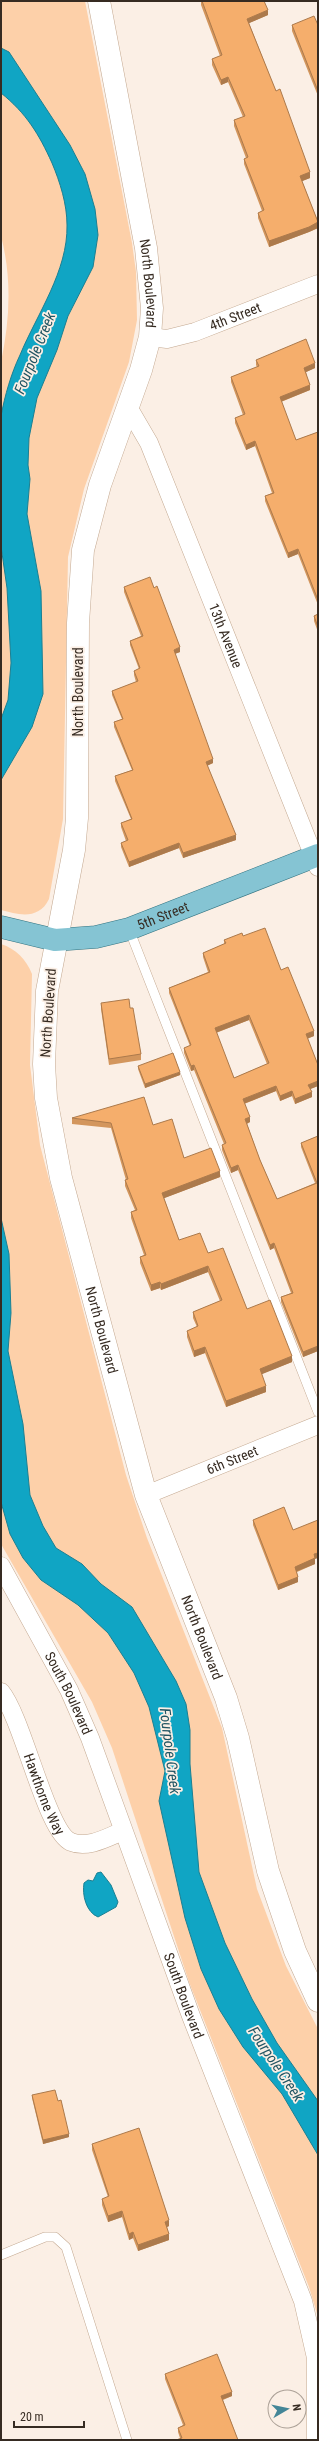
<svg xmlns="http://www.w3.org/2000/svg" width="319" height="2441" font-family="'Roboto Condensed',sans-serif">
<rect width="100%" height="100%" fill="#fbefe5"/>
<path fill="#fdd0a9" d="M1 1H85L132 243 136 272 137 320 129 362 84 489 68 557 63 819 49 899C39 920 19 915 1 910V362C10 320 12 278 1 236Z
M1 944C16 949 26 959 32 974L30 1065 40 1145 126 1475 147 1538 222 1728 257 1889 286 1966 318 2029V2317L309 2287 189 1982 112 1748 92 1702 1 1544Z"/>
<path fill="#10a5c4" stroke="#1b8093" d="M1 48 9 52 70 145 85 174 95 209 98 235 93 267 68 316 57 350 37 398 29 438 28 465 30 479 27 514 41 591 43 694 32 727 1 780V719L8 700 11 663 7 588 1 546V416C5 395 11 374 20 355 37 314 68 271 67 225 67 204 60 182 52 163 39 134 26 113 1 93Z
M1 1218 9 1254 11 1313 8 1351 23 1424 30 1495 43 1526 56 1548 82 1564 101 1584 132 1607 176 1681 186 1704 190 1730V1764L199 1872 225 1943 252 1999 277 2043 318 2101V2155L282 2094 243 2047 219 2009 201 1969 185 1918 159 1801 165 1771 149 1707 134 1673 108 1633 78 1605 41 1580 23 1558 10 1534 1 1502Z
M101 1872 111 1885 118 1902 116 1907 98 1917C86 1912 82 1895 84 1883L88 1880 93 1881 97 1873Z"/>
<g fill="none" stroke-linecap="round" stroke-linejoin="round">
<g stroke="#c4a991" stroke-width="10">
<path id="service" d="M129 929 318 1412
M1 2255 45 2237H55L66 2247 127 2440"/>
</g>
<g stroke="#c4a991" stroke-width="19">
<g id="minor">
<path id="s1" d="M150 337 167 339 195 332 318 284"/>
<path id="s2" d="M128 407 149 443 318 867"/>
<path id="s3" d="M146 1495 318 1425"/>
<path id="s4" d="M1 1566 69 1690 90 1738 191 2016 303 2301 316 2358V2440"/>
<path id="s5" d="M1 1692C23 1719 47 1833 71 1842 88 1849 108 1837 123 1831"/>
</g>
</g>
<g stroke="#c4a991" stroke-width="23">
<g id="tertiary">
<path id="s6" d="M99 1 146 248 152 308 150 337 141 370 100 485 83 550 78 623 77 818 74 850 47 991 44 1064 46 1098 61 1178 146 1495 226 1698 238 1738 268 1871 295 1951 318 2001"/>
</g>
</g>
<g stroke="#347482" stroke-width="23">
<g id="primary">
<path id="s7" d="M1 927 55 940 96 937 129 929 318 855"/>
</g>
</g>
<use href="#service" stroke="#fff" stroke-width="9"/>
<use href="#minor" stroke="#fff" stroke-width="18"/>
<use href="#tertiary" stroke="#fff" stroke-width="22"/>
<use href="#primary" stroke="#85c4d3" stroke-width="22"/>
</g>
<path fill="#d3965d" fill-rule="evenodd" d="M201 1H264L268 15 249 23 310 178 302 181 318 222V228L309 232 269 247 258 218V213L262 211 244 164V159L246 158 234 126V120L243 117 228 82 221 85 212 65V59L220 56 201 5Z
M292 25H318V96L292 31Z
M256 360 315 368 306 372 310 390 281 402 296 440 318 432V605L298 554 288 558 265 501V496L272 493 255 446 246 450 235 423V418L243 415 231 382V377L257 367 256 365Z
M124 587 180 652 175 654 213 763 207 766 236 840 183 858 179 848 129 867 121 847V843L126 841 121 827V823L131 819 115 781V776L132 770 114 727V722L122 719 112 695V691L136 682 134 675V671L139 669 130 645V641L141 636 124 592Z
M318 614V632L314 621V616Z
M243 936 281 970 314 1036 307 1039 318 1065V1086L310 1089 312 1097 295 1104 292 1096 280 1101 276 1091 244 1104 250 1122 247 1124 260 1160 277 1199 315 1183 301 1147V1143L318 1136V1351L303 1357 281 1302V1297L291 1293 274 1248 270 1250 238 1170 231 1173 222 1150V1145L224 1144 194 1070 191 1071 184 1053V1048L190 1046 169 993V988L208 972 203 957V953L224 944V940ZM249 1020 267 1064 234 1078 216 1033Z
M101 1003 130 1008 141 1054V1060L109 1065 101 1009Z
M138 1066 180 1075 145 1088 138 1069Z
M72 1118 153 1125 184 1158 220 1177 164 1198 179 1240 208 1253 247 1309 292 1362 261 1374 266 1392 226 1407 205 1353 194 1357 187 1337V1331L197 1327 193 1318V1312L220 1301 208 1272 161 1290 160 1288 151 1291 140 1263V1257L144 1255 131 1218V1212L135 1210 125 1186V1180H126L111 1128 72 1124Z
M253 1520 293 1530 315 1559V1564L297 1572 298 1582 278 1590 253 1525Z
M32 2095 58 2101 69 2137 43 2144 32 2098Z
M92 2144 169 2226 167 2227 169 2240 138 2251 133 2238 129 2240 122 2217 108 2222 102 2205V2199L108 2197 92 2150Z
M165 2374 232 2396 223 2400 238 2440 180 2438 178 2432V2428L183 2425 165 2379Z"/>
<path fill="#ac7a4c" d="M268 10V15L247 24V19Z
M228 77V82L221 85V80Z
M310 172V178L300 182V176Z
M318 222V228L309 232 269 247V241Z
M315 363V368L304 373V368Z
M310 385V390L280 402V397Z
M255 441V446L246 450V445Z
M298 549V554L288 558V553Z
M180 647V652L174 654V650Z
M213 759V763L206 766V762Z
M236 835V840L183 858V853Z
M179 843V848L129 867V862Z
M249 1015V1020L215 1033V1028Z
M314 1031V1036L306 1039V1034Z
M194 1065V1070L191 1071V1066Z
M180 1072V1075L145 1088V1084Z
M318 1081V1086L308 1090V1085Z
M276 1086V1091L243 1104V1099Z
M292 1091V1096L280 1101V1096Z
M312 1092V1097L295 1104V1099Z
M250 1117V1122L245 1124V1119Z
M238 1165V1170L231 1173V1168Z
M220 1171V1177L162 1199V1193Z
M274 1243V1248L270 1250V1245Z
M208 1266V1272L161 1290V1284Z
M160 1282V1288L151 1291V1285Z
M318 1346V1351L303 1357V1352Z
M205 1347V1353L194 1357V1351Z
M292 1356V1362L260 1375V1369Z
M266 1386V1392L226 1407V1401Z
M318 1553V1558L315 1559V1564L295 1572V1567L314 1554Z
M298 1577V1582L278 1590V1585Z
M69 2134V2137L43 2144V2140Z
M122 2211V2217L108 2222V2216Z
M169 2220V2226L165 2228V2222Z
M133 2232V2238L129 2240V2234Z
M169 2234V2240L138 2251V2245Z
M232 2392V2396L221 2400V2396Z"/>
<path fill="#f5ae6c" stroke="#ac7a4c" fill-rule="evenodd" d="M202 1H264L268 10 247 19 276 91 280 89 310 172 300 176 318 222 309 227 269 241 258 213 264 210 244 159 248 157 234 120 245 116 228 77 221 80 212 59 222 55Z
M314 16 318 25V91L292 25Z
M306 339 315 363 304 368 310 385 280 397 296 440 318 432V600L298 549 288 553 265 496 274 493 255 441 246 445 235 418 245 414 231 377 259 366 256 360Z
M150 577 154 588 157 586 180 647 174 650 213 759 206 762 236 835 183 853 179 843 129 862 121 843 128 840 121 823 132 819 115 776 133 770 114 722 123 719 112 691 138 681 134 671 140 668 130 641 143 636 124 587Z
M318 614V627L314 616Z
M265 928 281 970 288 967 314 1031 306 1034 318 1065V1081L308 1085 312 1092 295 1099 292 1091 280 1096 276 1086 243 1099 250 1117 245 1119 260 1160 277 1199 317 1183 301 1143 318 1136V1346L303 1352 281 1297 293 1293 274 1243 270 1245 238 1165 231 1168 222 1145 226 1143 194 1065 191 1066 184 1048 191 1045 169 988 210 972 203 953 226 943 224 940 242 933 243 936ZM249 1015 269 1063 234 1078 215 1028Z
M129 999 130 1008H133L141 1054 109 1059 101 1003Z
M173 1053 180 1072 145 1084 138 1066Z
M144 1097 153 1125 172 1119 184 1158 211 1148 220 1171 162 1193 179 1240 200 1233 208 1253 223 1248 247 1309 270 1300 292 1356 260 1369 266 1386 226 1401 205 1347 194 1351 187 1331 198 1326 193 1312 222 1300 208 1266 161 1284 160 1282 151 1285 140 1257 146 1255 131 1212 137 1210 125 1180 128 1179 111 1123 72 1118Z
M284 1507 293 1530 318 1520V1553L314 1554 315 1558 295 1567 298 1577 278 1585 253 1520Z
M55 2090 58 2101 61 2100 69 2134 43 2140 32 2095Z
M139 2128 169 2220 165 2222 169 2234 138 2245 133 2232 129 2234 122 2211 108 2216 102 2199 109 2196 92 2144Z
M217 2354 232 2392 221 2396 238 2440H176L182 2438 178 2428 185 2425 165 2374Z"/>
<g text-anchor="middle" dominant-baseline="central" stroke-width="3.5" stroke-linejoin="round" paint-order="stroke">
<g font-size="14" fill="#362b22" stroke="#fbefe5">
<text stroke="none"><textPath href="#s6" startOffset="287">North Boulevard</textPath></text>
<text stroke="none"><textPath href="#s1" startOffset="89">4th Street</textPath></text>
<text stroke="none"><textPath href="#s2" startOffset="249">13th Avenue</textPath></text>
<text transform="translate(78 692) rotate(-90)">North Boulevard</text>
<text stroke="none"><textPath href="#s7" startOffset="167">5th Street</textPath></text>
<text transform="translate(48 1013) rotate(-86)">North Boulevard</text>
<text stroke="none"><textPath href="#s6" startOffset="1354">North Boulevard</textPath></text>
<text stroke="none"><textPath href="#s3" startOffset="93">6th Street</textPath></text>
<text stroke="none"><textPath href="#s6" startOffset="1678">North Boulevard</textPath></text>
<text stroke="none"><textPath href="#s4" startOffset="144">South Boulevard</textPath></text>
<text stroke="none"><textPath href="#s5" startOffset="111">Hawthorne Way</textPath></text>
<text stroke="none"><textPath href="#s4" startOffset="468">South Boulevard</textPath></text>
</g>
<g font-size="15" font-style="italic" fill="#225664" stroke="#fbefe5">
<text transform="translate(35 353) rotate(-68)">Fourpole Creek</text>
<text transform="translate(170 1751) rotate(83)">Fourpole Creek</text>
<text transform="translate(276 2064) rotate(56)">Fourpole Creek</text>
</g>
</g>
<rect width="319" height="2441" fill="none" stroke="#362b22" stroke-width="4"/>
<g transform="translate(287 2409) rotate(81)"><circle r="19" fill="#fbefe5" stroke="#aca197"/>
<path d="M0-3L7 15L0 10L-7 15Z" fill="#448697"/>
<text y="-6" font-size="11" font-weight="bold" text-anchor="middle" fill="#362b22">N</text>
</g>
<path d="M14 2421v6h70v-6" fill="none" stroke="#362b22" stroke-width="2"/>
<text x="20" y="2421" font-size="12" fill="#362b22" stroke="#fbefe5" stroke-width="3" paint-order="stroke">20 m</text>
</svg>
